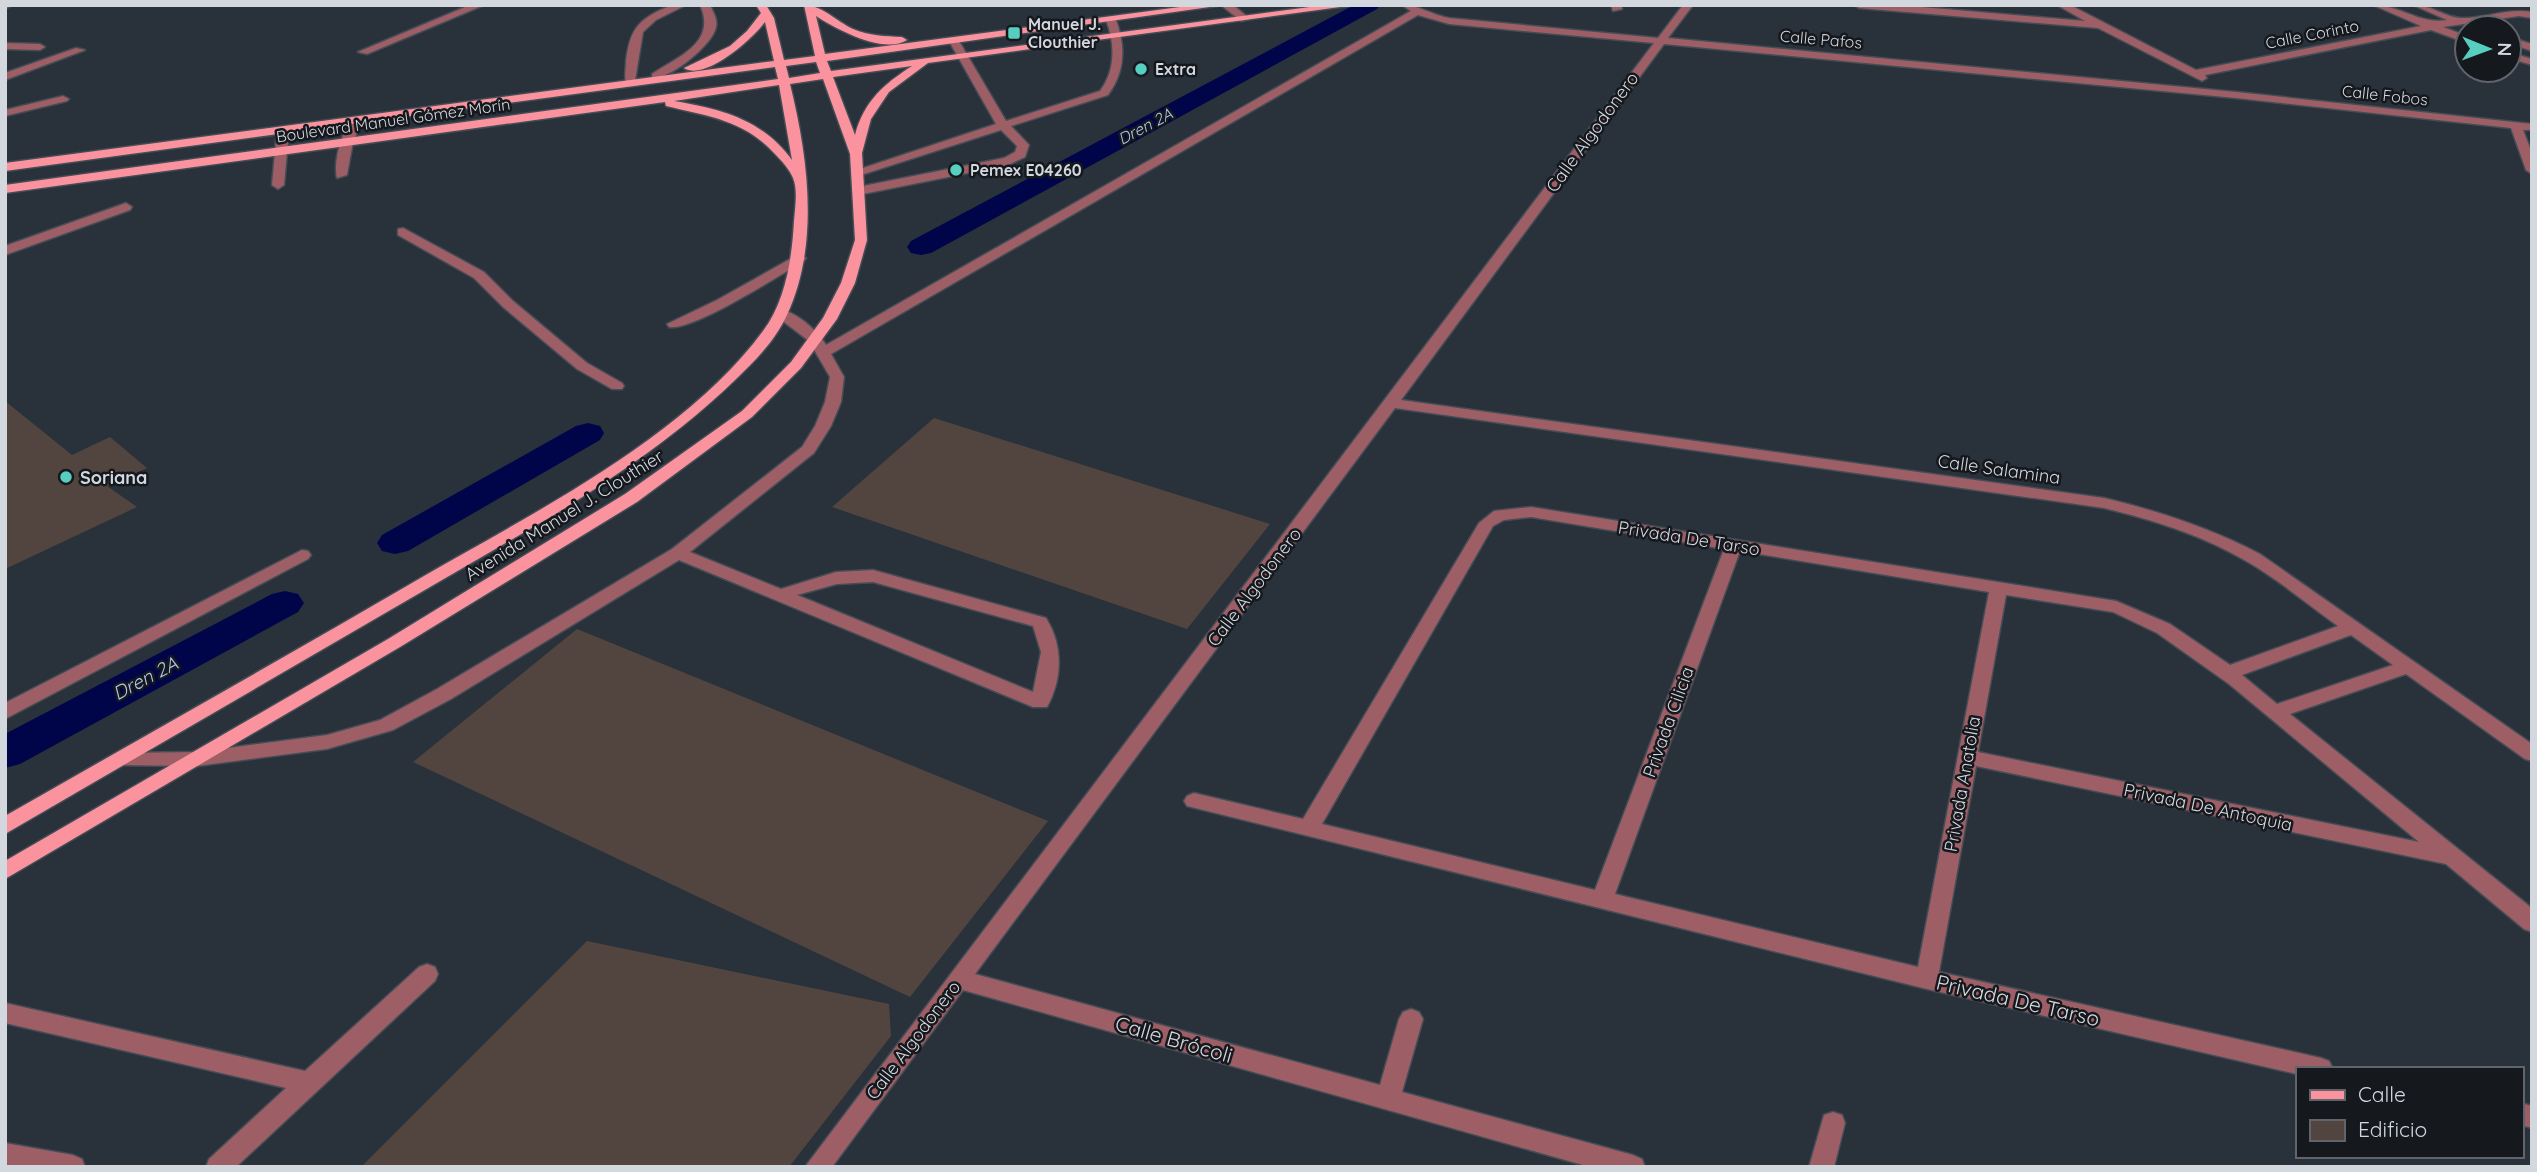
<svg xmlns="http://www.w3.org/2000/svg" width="2537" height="1172" font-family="Quicksand,sans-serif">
<rect width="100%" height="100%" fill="#29313b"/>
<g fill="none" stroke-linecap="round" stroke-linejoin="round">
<path fill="#000549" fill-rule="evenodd" d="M1354 5H1380L1377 9 931 253 921 255 911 253 907 247 911 241Z
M588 423 600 426 604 433 600 440 408 551 395 554 382 551 377 543 382 535 576 426Z
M285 591 298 594 304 603 298 612 20 764 5 768V734L272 594Z"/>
</g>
<path fill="#52453f" d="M5 401 72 455 110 437 147 468 107 486 137 507 5 569Z
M934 418 1270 524 1187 629 832 507Z
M577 629 1048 821 910 997 413 762Z
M587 941 889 1004 891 1036 789 1167H361Z"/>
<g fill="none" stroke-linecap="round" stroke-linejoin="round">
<g stroke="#444c55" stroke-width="3">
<path id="minor" d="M5 5H12L5 9Z
M470 5H484L367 54 358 52Z
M672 5H686L656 20 643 32 635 81 626 83C624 76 626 69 626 61 630 27 640 18 672 5Z
M700 5H710C713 12 718 19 716 27 713 45 669 80 652 78V74C679 56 717 43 700 5Z
M1221 5H1233L1250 19 1241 21Z
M1402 5C1419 5 1432 15 1449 18L1658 38 1683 5H1693L1668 38 2236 92 2532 124V130H2523L2532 153V174L2526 170 2511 128 2236 98 1664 44 1401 400 2104 498C2159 511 2210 528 2260 554L2532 744V761L2525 759 2406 674 2290 714 2528 905 2532 909V932L2524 929 2446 864 1976 766 1939 972 2321 1058 2329 1061 2333 1069H2297V1074L1927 989 1187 806 1184 801 1187 796 1194 793 1303 819 1479 523 1494 511 1531 507 2116 601 2170 624 2230 665 2338 626C2308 605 2278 579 2246 561 2202 535 2153 520 2104 508L1395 408 975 974 1380 1085 1399 1019 1403 1012 1411 1009 1419 1012 1423 1019 1402 1092 1633 1155 1642 1159 1645 1167H1590L963 990 832 1167H805L1654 43 1449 24 1418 15 831 354 844 377 841 402 831 426 814 453 690 552 781 589 836 572 873 570 1046 618C1063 645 1063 678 1047 707H1033L679 560 451 699 393 730 327 749 197 766 113 765 110 760 113 755 120 753 197 752 327 735 380 720 437 689 672 549 802 447 815 426 825 402 830 377 809 341 776 316V310C792 307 819 332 826 345L1411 11ZM1531 517 1724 549 1595 890 1322 824 1493 526 1504 520ZM1740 551 1989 592 1918 967 1615 894ZM873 582 1033 626 1041 652 1033 692 797 595 837 584ZM2006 595 2113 612 2157 633 2229 684 2419 842 1978 752ZM2351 635 2393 665 2277 704 2242 675Z
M1611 5H1621L1622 9 1613 11Z
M1854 5H1898L2085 21 2057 5H2070L2196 70 2421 26 2373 5C2400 5 2421 25 2447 20L2413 5C2432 5 2444 17 2461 18 2484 19 2507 8 2532 12V18L2519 16 2443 27 2467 36V43L2431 30 2205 75 2207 78 2202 81 2098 28 1859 8Z
M1111 17 1116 20C1126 47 1125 72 1108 95L1011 126 1029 145 1025 157 1008 165 858 195 852 191 858 187 1004 158 1015 152 1017 146 1001 130 861 175 851 172 996 124 949 41 950 39 959 41 1006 121 1100 91C1116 70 1115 43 1106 20Z
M2509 37 2532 44V51L2509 43Z
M5 43 40 44 45 47 40 50 5 49Z
M76 48 85 50 5 80V73Z
M2509 52 2532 59V65L2509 58Z
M63 96 69 99 67 101 5 116V110Z
M356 118 362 121 353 142 347 175 337 178C333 163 342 125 356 118Z
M283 127 289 130 284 185 278 189 272 185 277 130Z
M126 203 132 207 130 210 5 255V246Z
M403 228 484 272 513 301 587 363 622 383 624 386 622 389H612L577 369 503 307 474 278 398 235V229Z
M799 254 806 258 804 261C780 275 692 332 669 327L667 324 717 300Z
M302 550 308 551 311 555 308 559 5 719V703Z
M427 964 435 967 438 974 435 981 236 1167H206L209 1159 286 1088 5 1023V1003L305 1071 419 967Z
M2521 1103 2532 1106V1128L2521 1125Z
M1833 1112 1842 1115 1845 1123 1834 1167H1809L1824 1115Z
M5 1143 73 1155 82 1159 85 1167H5Z"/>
</g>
<g stroke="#444c55" stroke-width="3">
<path id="major" d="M756 5H766L774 18 784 60 815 56 804 5C822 5 836 21 853 29 869 36 885 36 902 37L907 40C884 55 836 29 816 16L825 54 1195 5H1224L827 61 831 71 1325 5H1355L928 63 889 92 871 119 862 153 867 240 855 283 837 319 801 368 752 417 637 502 400 647 5 879V861L388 639 625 494 742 411 791 362 823 318 841 283 855 240 850 154 823 79 790 84C808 157 820 244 787 315 775 341 754 362 734 381 679 434 618 475 554 515L5 834V816C145 736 285 657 424 576 535 512 686 436 763 331 786 301 792 257 794 221 795 208 798 190 793 178 790 170 781 160 775 154 744 120 708 116 666 106L665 102 5 193V185L778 79 775 67 5 171V163L774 61 765 22C753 39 704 82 684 68L730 46 747 31 761 13ZM816 62 820 73 789 78 786 66ZM912 66C884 84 864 101 855 135L833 77ZM779 85 792 160C762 119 721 109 674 101Z"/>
</g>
<use href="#minor" fill="#9d5f65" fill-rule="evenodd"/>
<use href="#major" fill="#fa939e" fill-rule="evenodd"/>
</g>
<g fill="#58cec0" stroke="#15181d" stroke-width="2.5">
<rect x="1007" y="26" width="14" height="14" rx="3.5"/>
<circle cx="1141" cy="69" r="7"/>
<circle cx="956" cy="170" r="7"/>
<circle cx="66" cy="477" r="7"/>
</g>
<g text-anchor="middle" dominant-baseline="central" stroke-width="5" stroke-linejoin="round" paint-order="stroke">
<g font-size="16" font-weight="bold" fill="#d3d8df" stroke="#15181d" text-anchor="start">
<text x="1028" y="24">Manuel J.<tspan x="1028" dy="18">Clouthier</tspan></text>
<text x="1155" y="69">Extra</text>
<text x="970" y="170">Pemex E04260</text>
</g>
<g font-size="16" fill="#d3d8df" stroke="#15181d">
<text transform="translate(2312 34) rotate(-11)">Calle Corinto</text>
<text transform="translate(1821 39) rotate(5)">Calle Pafos</text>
<text transform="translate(2385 95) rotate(6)">Calle Fobos</text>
<text transform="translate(393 120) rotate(-8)">Boulevard Manuel Gómez Morín</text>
</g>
<g font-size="16" font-style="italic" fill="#b0c6ee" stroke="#15181d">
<text transform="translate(1145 126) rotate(-28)">Dren 2A</text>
</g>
<g font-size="18" fill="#d3d8df" stroke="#15181d">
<text transform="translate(1592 132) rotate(-54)">Calle Algodonero</text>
<text transform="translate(1999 469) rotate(8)">Calle Salamina</text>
<text transform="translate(564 515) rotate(-32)">Avenida Manuel J. Clouthier</text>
<text transform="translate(1689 538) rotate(9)">Privada De Tarso</text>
<text transform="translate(1254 587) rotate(-53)">Calle Algodonero</text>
<text transform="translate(1668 722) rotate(-70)">Privada Cilicia</text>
<text transform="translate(1962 784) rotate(-80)">Privada Anatolia</text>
<text transform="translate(2208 807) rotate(12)">Privada De Antoquia</text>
<text transform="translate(913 1040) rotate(-53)">Calle Algodonero</text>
</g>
<g font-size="18" font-weight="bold" fill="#d3d8df" stroke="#15181d" text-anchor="start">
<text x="80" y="477">Soriana</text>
</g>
<g font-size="19" font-style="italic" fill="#b0c6ee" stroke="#15181d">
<text transform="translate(145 678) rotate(-28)">Dren 2A</text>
</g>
<g font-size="21" fill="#d3d8df" stroke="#15181d">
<text transform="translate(2018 1000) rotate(13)">Privada De Tarso</text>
<text transform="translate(1174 1039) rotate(16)">Calle Brócoli</text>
</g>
</g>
<rect width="2537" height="1172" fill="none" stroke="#d3d8df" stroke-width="14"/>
<rect x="2296" y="1067" width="228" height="91" fill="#15181d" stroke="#61656b" stroke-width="2"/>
<rect x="2310" y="1090" width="35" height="10" fill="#fa939e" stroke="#61656b" stroke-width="2"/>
<text x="2358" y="1102" font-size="21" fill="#d3d8df">Calle</text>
<rect x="2310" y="1120" width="35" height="21" fill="#52453f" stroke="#61656b" stroke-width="2"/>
<text x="2358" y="1137" font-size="21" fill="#d3d8df">Edificio</text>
<g transform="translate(2488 49) rotate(91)"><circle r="33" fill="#15181d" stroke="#61656b" stroke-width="2"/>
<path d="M0-5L12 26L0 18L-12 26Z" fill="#58cec0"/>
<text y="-10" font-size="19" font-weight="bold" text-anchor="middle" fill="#d3d8df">N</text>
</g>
</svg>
